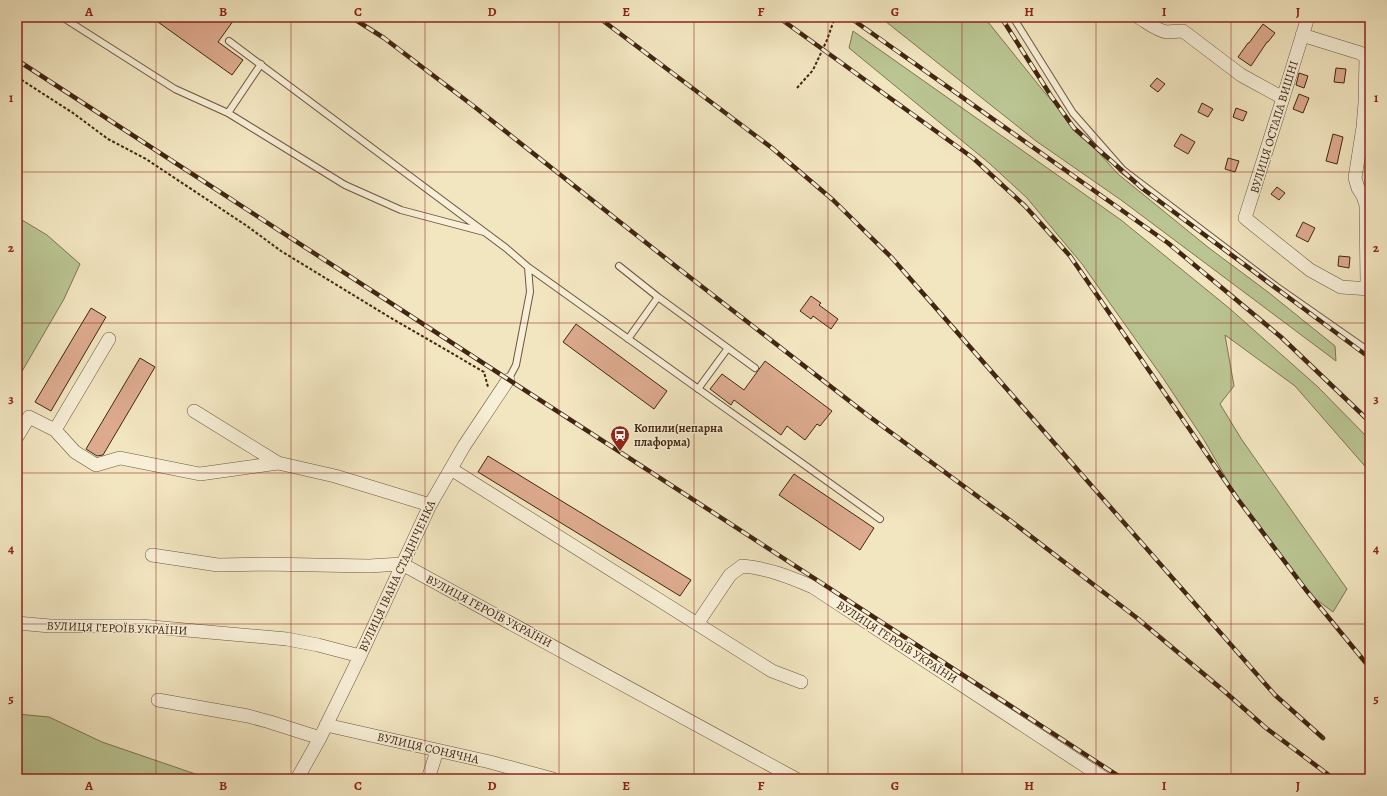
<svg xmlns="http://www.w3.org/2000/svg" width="1387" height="796" font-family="Alegreya,serif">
<rect width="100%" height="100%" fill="#f2e6c1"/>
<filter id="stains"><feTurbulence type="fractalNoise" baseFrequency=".005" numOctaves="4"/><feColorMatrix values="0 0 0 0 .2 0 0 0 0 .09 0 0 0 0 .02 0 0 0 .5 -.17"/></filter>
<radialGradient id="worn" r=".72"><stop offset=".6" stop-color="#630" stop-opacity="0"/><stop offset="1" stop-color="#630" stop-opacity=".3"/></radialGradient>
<path fill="#bac593" stroke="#7e7652" d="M880 17H984L1045 93 1118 174 1209 248 1268 292 1335 346 1336 361 1121 200 1036 141Z
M853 31 1121 220 1229 308 1318 387 1370 440V472L1295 386 1225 335 1234 386 1220 404 1242 440 1347 589 1333 612 1309 594 1240 502 1204 440 1163 378 1082 264 1027 198 989 163 849 48Z
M17 217 47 235 80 264 64 299 17 380Z
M17 714 49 717 102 742 210 779H17Z"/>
<path fill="#ddaa8e" stroke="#412612" d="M151 17H236L218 42 243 60 232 75Z
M1263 24 1275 33 1268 42H1267L1251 66 1238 57 1248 43H1249Z
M1336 68 1346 69 1344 83 1334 82Z
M1299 73 1308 76 1304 88 1296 85Z
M1157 78 1165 84 1158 92 1150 86Z
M1299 94 1309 98 1303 113 1293 109Z
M1202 103 1213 109 1208 117 1198 112Z
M1236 108 1247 112 1243 121 1233 117Z
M1181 134 1195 142 1188 154 1174 146Z
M1333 134 1343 137 1337 164 1326 161Z
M1228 158 1239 161 1235 172 1225 169Z
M1277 187 1285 193 1279 200 1271 194Z
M1303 222 1315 228 1308 242 1296 236Z
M1339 256 1350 257 1349 268 1338 266Z
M811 296 821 303 819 305 838 319 831 329 813 316 811 319 800 311Z
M91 308 106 317 51 411 35 402Z
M576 324 667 391 654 409 563 342Z
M140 358 155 367 103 455 97 456 86 449Z
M765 361 832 411 820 426 817 424 805 440 787 426 781 435 734 400 731 405 710 389 722 374 744 390Z
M488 456 691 580 680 596 478 472Z
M794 474 874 528 860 550 779 495Z"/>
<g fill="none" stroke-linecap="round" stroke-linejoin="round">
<g stroke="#6d563e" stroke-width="8">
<path id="lane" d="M62 17 175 89 228 113 261 64
M1013 17 1073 113 1123 170 1277 287 1370 352
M229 41 506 248 528 267 530 292 516 365 508 380
M228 113 345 185 401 210 484 232
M619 266 658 297 628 339
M528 267 880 519
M658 297 755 368
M698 389 728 348"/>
</g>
<g stroke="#6d563e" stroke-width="14">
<path id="street" d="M1138 17C1147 22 1157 31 1167 32 1171 32 1177 31 1183 31L1241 75 1283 98
M1308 17 1283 98 1245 218 1310 270 1341 287 1370 289
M1302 35 1360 53 1366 57 1365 103 1363 127 1355 178 1358 188 1363 196 1366 205 1367 283
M194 411 278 463 335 476 430 505
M55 430 75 452 96 465 120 458 200 474 278 463
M17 437 29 417 55 430 109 339
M451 469 772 671 801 682
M152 555 218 565 262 564 369 566 402 564 796 779
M17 623 50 626H141L287 639 318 645 360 656
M697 624 730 575 742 566C767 568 790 577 813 587L1105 779
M158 700 248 716 270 722 320 738
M326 725 490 762 553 779
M297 779 320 738 360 656 430 505 464 446 508 380
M428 779 437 751"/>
</g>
<path stroke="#412612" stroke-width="2" stroke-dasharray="3 2" stroke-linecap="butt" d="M17 77 73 113 108 139 146 159 247 226 281 251 386 315 484 372 488 387
M797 88 813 70 827 40 835 17"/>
<use href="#lane" stroke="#f7efd7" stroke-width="6"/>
<use href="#street" stroke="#f7efd7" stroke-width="13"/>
<g stroke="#412612" stroke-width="4.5">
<path id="rail" d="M351 17 384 38 476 108 678 268 870 417 1011 521 1137 618 1224 691 1266 728 1334 779
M598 17 772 148 833 200 892 258 1275 695 1323 738
M778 17 973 158 1025 206 1070 256 1237 498 1306 590 1370 668
M849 17 1168 243 1281 337 1370 422
M1001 17 1051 96 1074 128 1143 189 1370 358
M17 60 1123 779"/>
</g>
<use href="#rail" stroke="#f7efd7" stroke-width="3" stroke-dasharray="9" stroke-linecap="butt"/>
</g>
<path fill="none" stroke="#8f2418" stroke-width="1" stroke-opacity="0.55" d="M156 17V779M291 17V779M425 17V779M559 17V779M694 17V779M828 17V779M962 17V779M1096 17V779M1231 17V779M17 172H1370M17 323H1370M17 473H1370M17 624H1370"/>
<defs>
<g id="station-pin" transform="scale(1)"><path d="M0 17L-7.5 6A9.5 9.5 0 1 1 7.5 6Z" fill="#8f2418" stroke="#f7efd7"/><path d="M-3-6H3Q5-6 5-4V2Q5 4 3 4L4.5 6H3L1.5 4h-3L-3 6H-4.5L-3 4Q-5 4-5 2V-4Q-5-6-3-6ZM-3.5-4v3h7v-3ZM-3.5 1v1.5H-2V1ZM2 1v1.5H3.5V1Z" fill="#fff"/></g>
</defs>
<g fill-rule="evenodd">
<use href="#station-pin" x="620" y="435"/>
</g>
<g text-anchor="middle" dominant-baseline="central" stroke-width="3" stroke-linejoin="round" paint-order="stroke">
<g font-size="12" fill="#412612" stroke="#f7efd7">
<text transform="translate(1274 127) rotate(-73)">ВУЛИЦЯ ОСТАПА ВИШНІ</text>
<text transform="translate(397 576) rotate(-65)">ВУЛИЦЯ ІВАНА СТАДНІЧЕНКА</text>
<text transform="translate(489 611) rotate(28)">ВУЛИЦЯ ГЕРОЇВ УКРАЇНИ</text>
<text transform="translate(117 628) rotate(2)">ВУЛИЦЯ ГЕРОЇВ УКРАЇНИ</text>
<text transform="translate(897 642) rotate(33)">ВУЛИЦЯ ГЕРОЇВ УКРАЇНИ</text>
<text transform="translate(428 748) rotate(13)">ВУЛИЦЯ СОНЯЧНА</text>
</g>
<g font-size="12" font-weight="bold" fill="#412612" stroke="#f7efd7" text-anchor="start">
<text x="634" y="428">Копили(непарна<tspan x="634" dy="14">плаформа)</tspan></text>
</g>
</g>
<rect width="1387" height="796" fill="none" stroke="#f2e6c1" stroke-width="44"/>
<rect x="22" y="22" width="1343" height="752" fill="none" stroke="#8f2418" stroke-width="1.5"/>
<g font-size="13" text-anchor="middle" font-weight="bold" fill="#8f2418">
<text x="89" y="16">A</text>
<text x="223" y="16">B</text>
<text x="358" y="16">C</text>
<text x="492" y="16">D</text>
<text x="626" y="16">E</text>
<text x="761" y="16">F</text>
<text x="895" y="16">G</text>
<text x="1029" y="16">H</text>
<text x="1164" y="16">I</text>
<text x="1298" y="16">J</text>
<text x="11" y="102">1</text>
<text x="1376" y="102">1</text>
<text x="11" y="252">2</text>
<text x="1376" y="252">2</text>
<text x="11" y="403">3</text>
<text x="1376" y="403">3</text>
<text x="11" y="553">4</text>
<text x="1376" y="553">4</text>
<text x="11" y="703">5</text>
<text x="1376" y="703">5</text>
<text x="89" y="790">A</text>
<text x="223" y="790">B</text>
<text x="358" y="790">C</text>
<text x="492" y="790">D</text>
<text x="626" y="790">E</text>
<text x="761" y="790">F</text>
<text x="895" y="790">G</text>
<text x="1029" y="790">H</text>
<text x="1164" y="790">I</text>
<text x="1298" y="790">J</text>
</g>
<rect width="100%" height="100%" filter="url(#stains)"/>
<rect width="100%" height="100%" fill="url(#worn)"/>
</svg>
